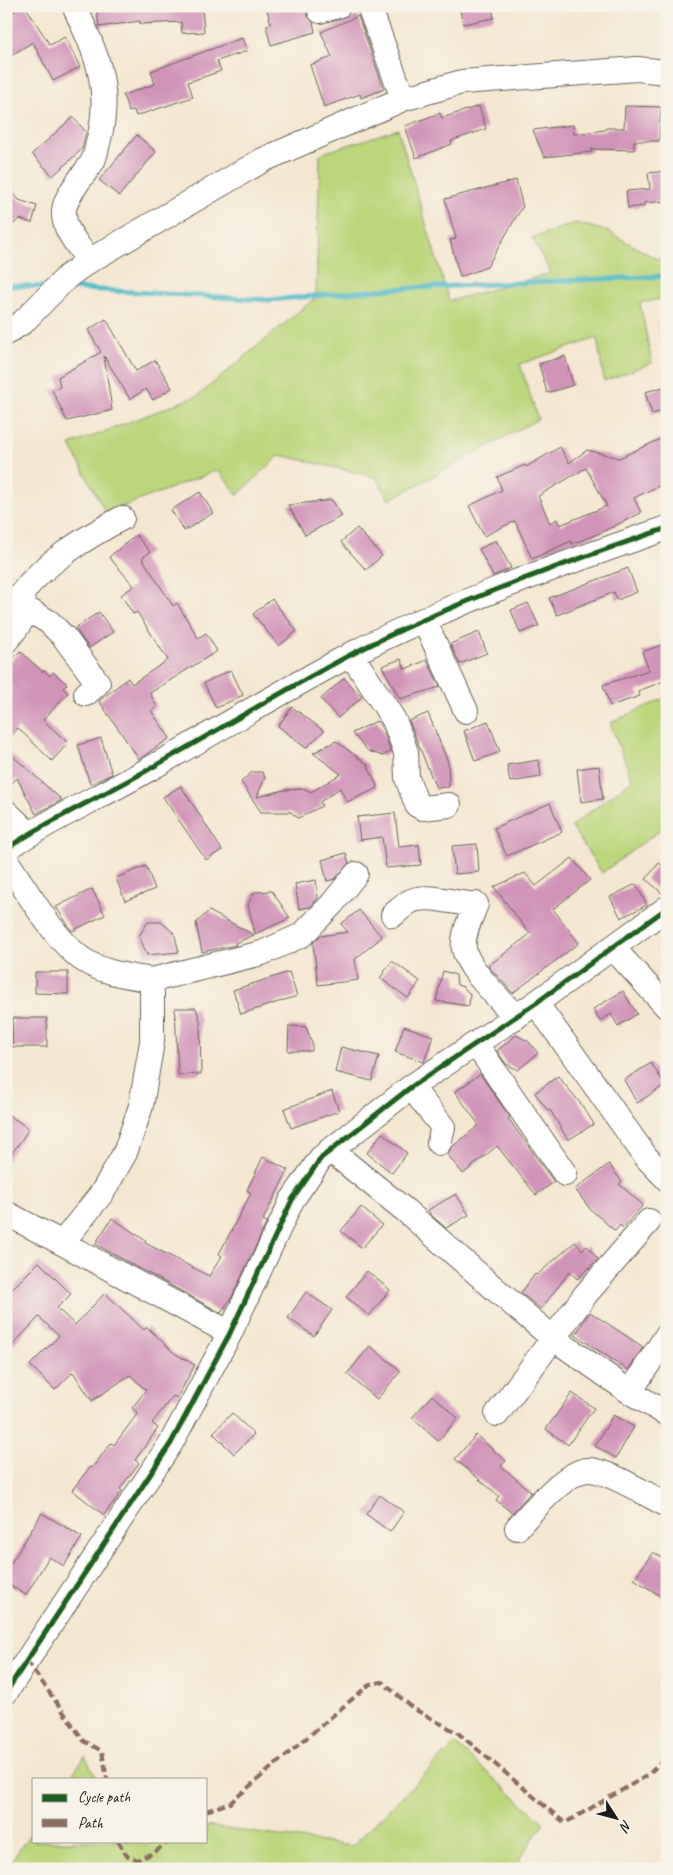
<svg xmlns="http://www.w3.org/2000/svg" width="673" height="1875" font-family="Caveat,sans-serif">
<rect width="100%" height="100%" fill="#f7f3e8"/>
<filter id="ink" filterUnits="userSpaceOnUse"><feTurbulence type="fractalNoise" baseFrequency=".02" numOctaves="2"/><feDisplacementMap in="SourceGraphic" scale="10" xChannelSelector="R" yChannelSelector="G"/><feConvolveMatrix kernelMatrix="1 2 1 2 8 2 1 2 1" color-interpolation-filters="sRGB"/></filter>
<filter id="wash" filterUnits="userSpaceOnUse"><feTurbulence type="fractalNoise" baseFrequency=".0096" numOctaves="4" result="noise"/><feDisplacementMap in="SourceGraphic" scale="20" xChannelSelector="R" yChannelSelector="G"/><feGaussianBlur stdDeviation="1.12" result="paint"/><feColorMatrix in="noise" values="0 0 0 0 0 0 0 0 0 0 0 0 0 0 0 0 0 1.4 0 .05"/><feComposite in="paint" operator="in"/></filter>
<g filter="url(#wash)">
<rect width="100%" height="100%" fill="#f4e7d1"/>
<path fill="#bcd67b" stroke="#6c794c" d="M398 129 449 301 551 273 532 238 575 223 607 231 657 259H667V298L640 303 652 363 604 381 597 338 520 364 538 419 389 500 376 477 280 455 238 495 218 470 106 513 70 445 199 395 316 297 320 154Z
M667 697V825L602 873 571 826 632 780 610 723Z
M455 1744 544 1823 518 1861 527 1869H6L34 1828V1841H132L145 1846 157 1841H206V1826L352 1846Z
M85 1756 97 1779H69Z"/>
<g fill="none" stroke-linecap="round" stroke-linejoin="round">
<path stroke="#4cb8c7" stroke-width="5" d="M6 285 46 287
M67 288 270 300 390 289 667 276"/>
</g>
<g id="blocks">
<path fill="#d194b9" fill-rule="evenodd" d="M22 6H25L50 45 65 37 80 67 53 81 33 42 6 58V17Z
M96 6H202L204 32 182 33 181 22 140 24V21L99 27Z
M266 6H307V15L313 22 315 32 271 45 267 30V25L271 24Z
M459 6H492L494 18 463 24Z
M358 16 384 89 361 98 360 94 324 107 310 65 332 57 321 32Z
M242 38 247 51 217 61 221 71 188 82 193 97 136 116 134 110 129 112 123 95 155 84 151 71Z
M479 106 486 129 451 141 452 144 416 158 405 126 440 113 442 118Z
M625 106 661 107 659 141H634V150L591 149 592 152 544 157 533 130 573 125 574 134 605 130 606 128H624Z
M73 117 86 132 82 149 53 176 32 154Z
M137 135 156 152 119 196 99 180Z
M667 171V201L644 203V206L628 208 626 191 650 189 648 173Z
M516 180 523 207 521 209 487 267 460 277 450 240 456 239 445 199Z
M6 184 19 200 37 206 32 223 20 219 12 225 6 218Z
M106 319 136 371 155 360 172 388 153 400 146 389 130 399 104 356 112 410 67 421 52 390 60 387 58 377 101 352 88 330Z
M565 356 573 385 547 393 539 364Z
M667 386V410L652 414 645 392Z
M667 436V482L634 498 641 513 600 533 572 544 571 541 532 559 515 521 484 536 469 506 502 490 497 477 525 465 526 467 560 447 569 463 587 450 619 458ZM586 468 607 506 560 525 557 519 550 523 538 496Z
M200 492 213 513 184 531 171 510Z
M332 500 342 516 305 535 288 505Z
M357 528 382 556 366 570 341 542Z
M136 535 150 552 142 558 173 606 177 603 198 638 206 633 217 651 150 693 157 707 151 711 170 738 139 759 99 701 128 678 132 684 168 660 137 612 133 614 121 595 134 586 109 557Z
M496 540 511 568 493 576 479 549Z
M628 568 637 592 617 600 614 592 557 615 549 598Z
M272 599 297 631 279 646 253 614Z
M528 603 539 626 520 633 511 610Z
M99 612 113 632 89 648 75 628Z
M479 632 487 653 460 664 450 644Z
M667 643V680L638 691 640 696 610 706 603 685 649 670 642 652Z
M20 651 43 672 44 670 50 676 53 672 67 684 63 688 68 693 43 720 68 743 52 761 18 728 6 741V693L13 686 6 681V666Z
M401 659 405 669 427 660 440 687 400 699 382 666Z
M231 670 243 695 216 708 204 683Z
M344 678 362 697 338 718 321 699Z
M292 707 324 731 306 748 278 726Z
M428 713 448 762 449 787 436 788 409 721Z
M377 721 383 730 391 751 383 756 368 751 352 733Z
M488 721 500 752 475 761 464 731Z
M101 738 112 774 90 784 78 745Z
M336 741 367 764 378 788 347 802 340 788 320 802 322 806 298 818 291 812H261L241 782 252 772H262L265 777 257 797 284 790 305 789 311 792 341 774 313 753Z
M6 750 26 768 62 800 36 814 17 778 6 789Z
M539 760 541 777 510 782 507 765Z
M599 766 603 799 581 802 577 769Z
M181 786 222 850 206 860 163 797Z
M550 803 562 832 507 856 494 828Z
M395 813 399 847 419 845 421 865 386 868 382 837 360 840 357 817Z
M477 844 479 872 455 874 452 846Z
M346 853 349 863 335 879 327 881 322 860Z
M572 858 590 880 553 909 579 943 513 993 488 966 530 934 494 887 525 873 536 886Z
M659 863 667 869V894L664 895 646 879Z
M146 866 155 889 125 901 116 878Z
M316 880 318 898 310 907 299 909 295 884Z
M636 884 647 905 621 918 610 897Z
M92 889 105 915 72 931 56 907Z
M272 891 290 918 255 934 248 905 254 892Z
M359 910 382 937 355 959 358 980 318 985 313 943 320 936 348 932 341 924Z
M209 911 254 935 235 943 236 945 202 952 196 923Z
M148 922H161L174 933 179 952 147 955 139 936Z
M392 961 420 981 408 998 380 978Z
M443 971 456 975 457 985 463 987 470 994 469 1006 436 1001Z
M35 972H68V994L35 993Z
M289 972 297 996 241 1014 233 990Z
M623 991 637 1014 618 1026 611 1014 600 1021 593 1009Z
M175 1008H196L200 1020 201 1074 178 1075Z
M13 1018H47V1047H12Z
M289 1026 306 1027 312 1043V1051H288Z
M404 1026 433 1036 424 1062 395 1052Z
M516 1035 528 1041 538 1053 518 1070 506 1064 497 1051Z
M341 1047 379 1056 372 1081 335 1072Z
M651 1063 665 1085 637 1103 624 1080Z
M480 1074 510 1117 508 1118 554 1182 536 1195 497 1146 463 1174 447 1154 452 1147 479 1125 455 1092Z
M558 1076 581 1104 594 1124 568 1140 550 1110 548 1111 535 1093Z
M332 1091 339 1111 291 1128 284 1109Z
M6 1113 29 1129 6 1162Z
M382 1133 407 1153 392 1173 367 1153Z
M263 1157 288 1170 263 1220 267 1222 233 1295 221 1313 95 1244 112 1218 146 1241 145 1243 209 1276 222 1256 219 1254 251 1193 247 1190Z
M609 1164 622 1182 619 1184 643 1205 623 1228 620 1225 615 1231 590 1209 575 1189Z
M456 1194 469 1215 446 1228 431 1215 428 1210Z
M361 1207 382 1225 362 1248 341 1231Z
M575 1242 582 1250 587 1246 598 1259 577 1279 570 1271 541 1309 521 1293 535 1274 537 1275Z
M39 1262 71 1294 57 1308 75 1325 105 1293 144 1330 147 1327 174 1353 195 1365 177 1398 173 1396 152 1423 158 1428 135 1460 139 1463 120 1489 122 1491 104 1515 72 1490 90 1467 92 1468 111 1443 114 1445 138 1413 132 1408 146 1390 130 1375 92 1401 73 1372 55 1390 30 1365 59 1336 39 1317 6 1352V1295Z
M367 1271 390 1290 369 1316 346 1297Z
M306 1292 332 1310 314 1336 288 1318Z
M590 1312 643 1347 628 1370 575 1335Z
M370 1346 401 1371 377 1399 347 1374Z
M572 1393 594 1408 568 1445 546 1429Z
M432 1395 458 1418 438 1441 412 1418Z
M232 1413 254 1434 234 1454 213 1433Z
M613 1415 634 1427 616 1458 595 1446Z
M476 1435 506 1461 501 1466 531 1492 512 1513 496 1500 499 1496 455 1459Z
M380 1495 404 1512 390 1532 366 1514Z
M42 1513 82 1537 64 1566 49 1557 26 1595 6 1583V1571Z
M653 1552 667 1561V1600L634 1579Z"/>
</g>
</g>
<g filter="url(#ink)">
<use href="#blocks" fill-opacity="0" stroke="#68635b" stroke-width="1"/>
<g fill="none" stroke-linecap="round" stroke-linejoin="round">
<g stroke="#68635b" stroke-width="26">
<path id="minor" d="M74 6C96 51 112 88 99 139 97 146 96 154 93 161 84 175 66 194 64 210 62 229 79 246 89 261
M369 6 403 99
M320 11 338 6
M6 333 23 322 68 276 89 261 263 160 403 99 462 82 637 69 667 72
M25 608 49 622 64 637 98 683 86 694
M424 620 466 711
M6 641C21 623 28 617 21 594 45 562 87 537 122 518
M351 654 394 720 406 752 407 778 417 805 423 808 449 805
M6 812 29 834
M6 849C52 818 103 796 151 768 218 730 284 690 352 654 452 602 560 565 667 528
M6 860C25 888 57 944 85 961 104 973 129 976 152 980V1042L141 1106 125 1153 102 1193 62 1243
M393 915C398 911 403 906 409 902 426 892 457 905 476 904 471 918 462 934 464 949 468 970 501 1000 516 1017
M613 948 667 1007
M152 980 262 953 302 935 332 904 356 874
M536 1003 646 1157 667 1179
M476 1044 565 1174
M411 1087 443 1127 439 1143
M330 1150 406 1211 495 1289 553 1338 630 1392 667 1414
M6 1213 230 1333
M630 1392 667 1335
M497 1414 586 1294 649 1221
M517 1528C531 1512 565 1472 587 1470 605 1468 649 1496 667 1505
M6 1692 171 1443 230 1333 292 1200 321 1158 411 1087 536 1003 667 908"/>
</g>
<use href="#minor" stroke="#fff" stroke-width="24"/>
<path stroke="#8d6e63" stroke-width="4" stroke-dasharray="8 4" stroke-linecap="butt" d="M27 1661 84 1741 102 1751 107 1779
M206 1811 230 1803 370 1684 382 1682 414 1709 458 1733 565 1823 648 1775 667 1756
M118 1841 127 1856 138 1860 155 1852 169 1841"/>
<g stroke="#f7f3e8" stroke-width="8">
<path id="cycleway" d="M6 849C52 818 103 796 151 768 218 730 284 690 352 654 452 602 560 565 667 528
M6 1692 171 1443 230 1333 292 1200 321 1158 411 1087 536 1003 667 908"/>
</g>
<use href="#cycleway" stroke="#1b5e20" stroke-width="5"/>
</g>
</g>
<rect width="673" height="1875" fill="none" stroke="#f7f3e8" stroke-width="25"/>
<rect x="32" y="1778" width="175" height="65" fill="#f7f3e8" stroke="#9f9d96"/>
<rect x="42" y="1794" width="25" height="8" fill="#1b5e20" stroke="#9f9d96"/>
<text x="78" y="1802" font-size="15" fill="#1c1c1c">Cycle path</text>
<rect x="42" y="1819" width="25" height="8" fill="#8d6e63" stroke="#9f9d96"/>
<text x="78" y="1828" font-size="15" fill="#1c1c1c">Path</text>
<g transform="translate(616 1818) rotate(126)" stroke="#f7f3e8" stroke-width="4" paint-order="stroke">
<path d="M0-4L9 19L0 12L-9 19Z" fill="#1c1c1c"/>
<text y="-8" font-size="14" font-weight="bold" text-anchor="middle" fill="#1c1c1c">N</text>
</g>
</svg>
